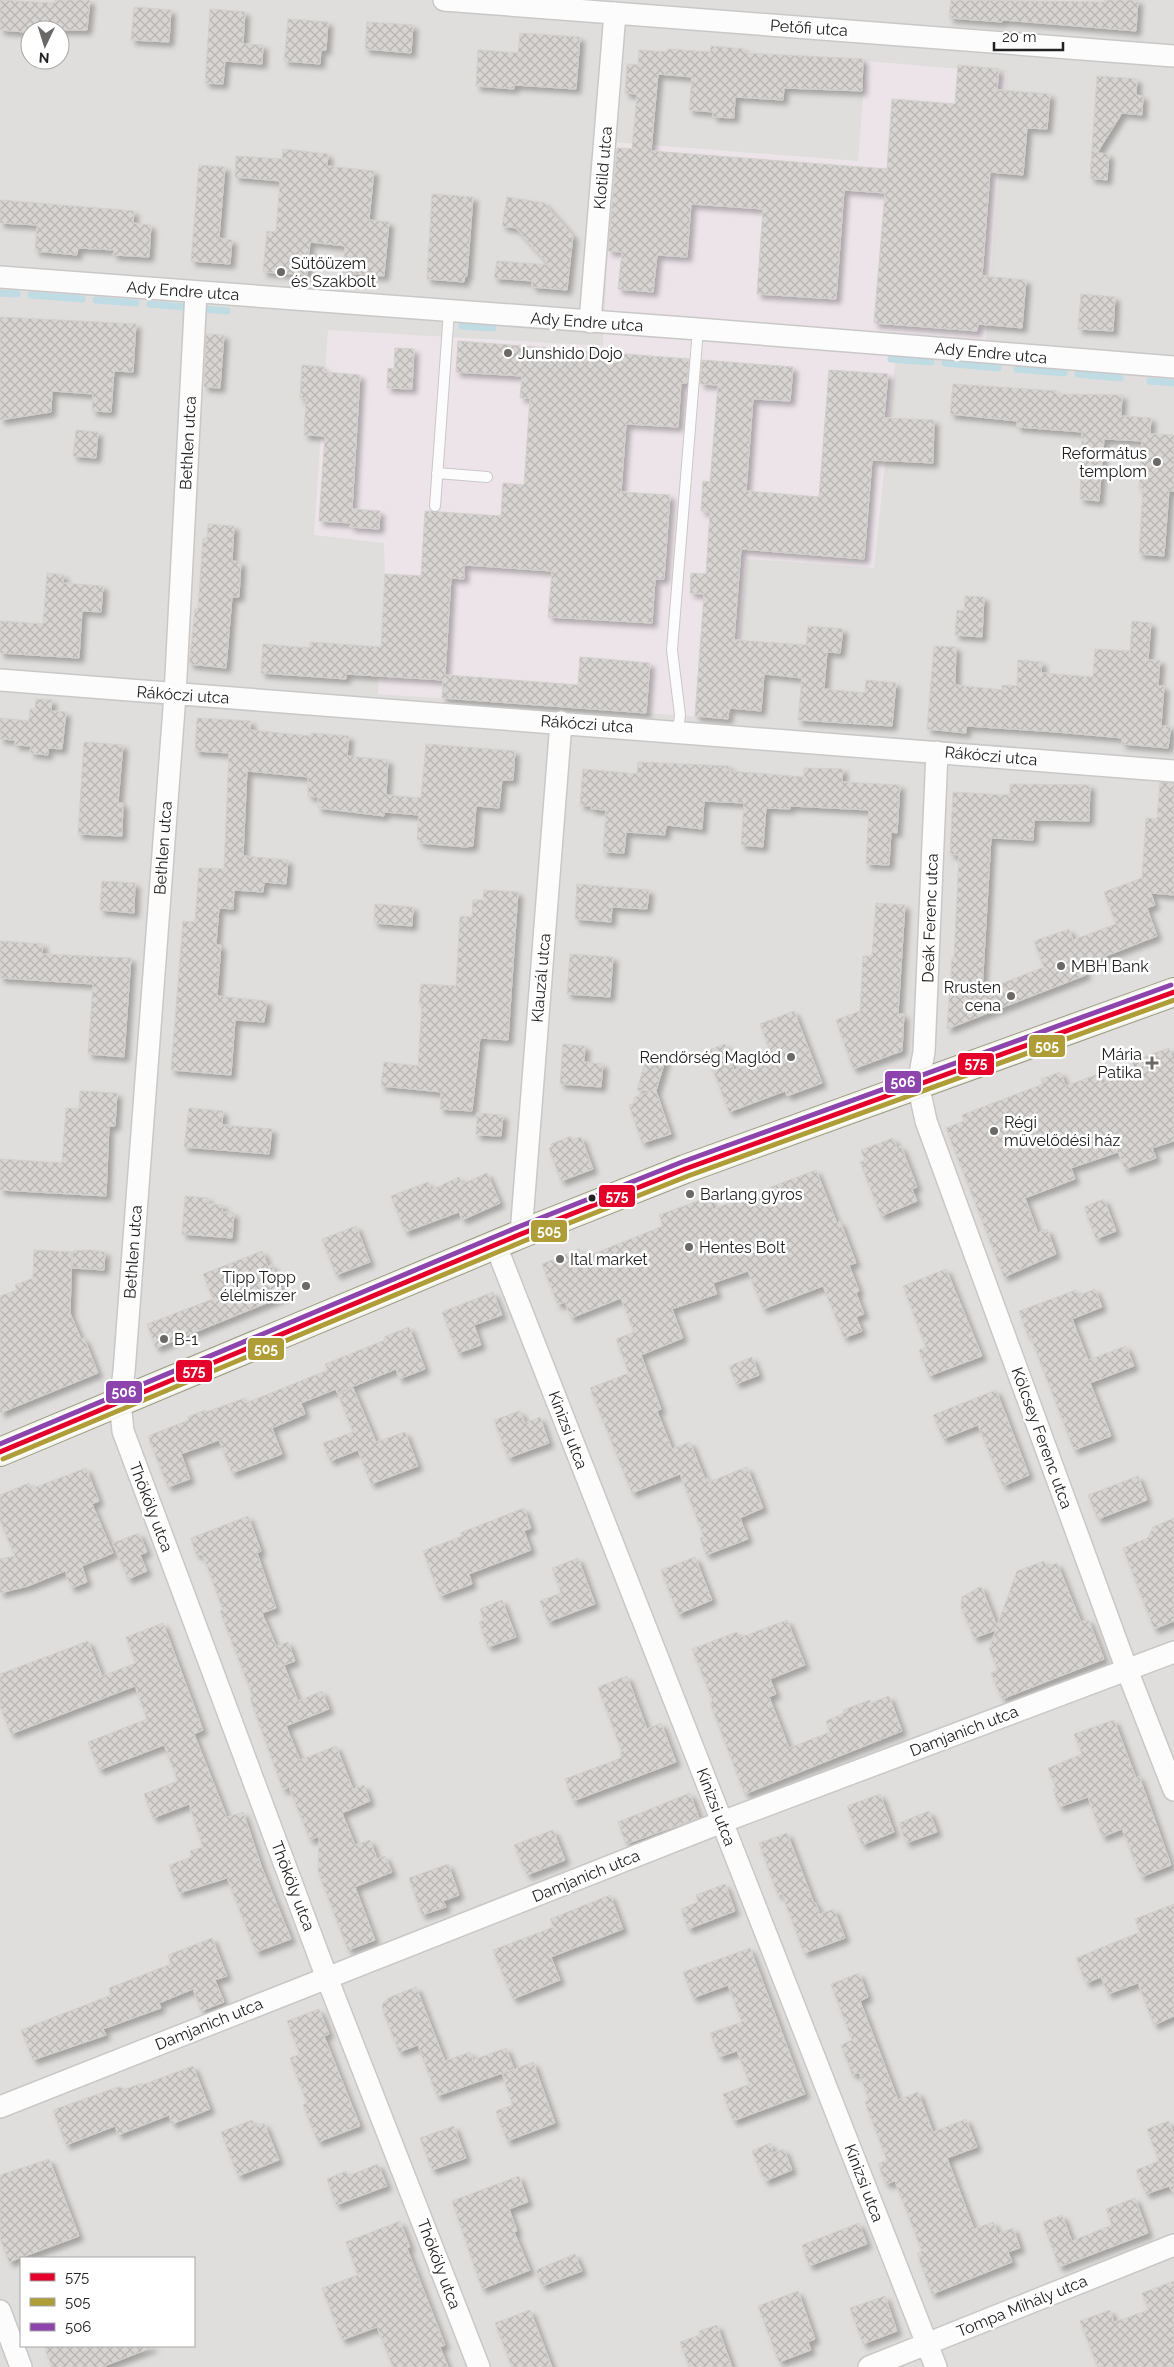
<svg xmlns="http://www.w3.org/2000/svg" width="1174" height="2367" font-family="Raleway,sans-serif">
<defs>
<pattern id="building-cross-hatch" width="8" height="8" patternUnits="userSpaceOnUse" patternTransform="scale(1.25)"><rect width="8" height="8" fill="#d7d4d2"/><path d="M0 0l8 8M0 8l8-8" fill="none" stroke="#b8b6b4"/></pattern>
<filter id="shadow"><feDropShadow dx="4.5" dy="4.5" stdDeviation="2.5" flood-color="#0004"/></filter>
</defs>
<rect width="100%" height="100%" fill="#f0eeeb"/>
<path fill="#dfdedc" fill-rule="evenodd" d="M0 0H1174V2367H0ZM30 30H60V60H30ZM21 2258H194V2346H21Z"/>
<path fill="#ede4e9" d="M866 61 1007 73 984 361 896 355 874 568 747 559 731 719 378 694 385 574 384 543 314 535 328 330 603 346 613 142 858 161Z"/>
<g fill="none" stroke-linecap="round" stroke-linejoin="round">
<path stroke="#bfdbe3" stroke-width="7" d="M0 293 17 294
M31 295 82 299
M96 300 136 303
M150 304 183 307
M204 309 227 311
M462 326 493 328
M891 359 931 362
M945 363 998 368
M1017 369 1064 373
M1078 374 1120 378
M1150 381 1174 383"/>
</g>
<path fill="url(#building-cross-hatch)" stroke="#d3d0cc" filter="url(#shadow)" d="M0 0 54 3 55 0H90L87 30H26L25 32 0 30Z
M951 0 1104 2 1105 0H1138L1136 31 1003 20 1002 22 949 18Z
M134 7 171 10 169 42 131 40Z
M210 9 245 12 243 44 263 45 262 64 225 61 223 84 205 83Z
M288 19 328 22 326 50H321L320 64 284 61Z
M367 22 413 25 411 53 365 49Z
M520 33 580 37 576 89 514 85V89L476 86 478 50 518 53Z
M711 46 744 49V53L863 59 862 91 784 88 783 100 735 97 734 118 713 117V112L689 110 692 77 658 74 651 151 887 169 892 99 955 104 958 65 999 69 997 90 1050 94 1047 129 1027 128 1023 175 990 172 982 276 1026 280 1022 328 978 324 977 331 874 323 885 193 844 190 836 299 757 294 763 209 691 204 687 257 657 255 653 292 618 289 622 252 608 251 617 148 632 149 637 94 625 93 627 64 638 65 639 50 667 52 668 49 710 52Z
M1097 76 1137 79 1136 95 1143 96 1142 115 1122 113 1097 153 1109 154 1107 180 1090 178Z
M283 149 328 154 327 166 374 171 369 220 389 222 384 276 343 273 345 246 310 242 307 275 263 272 267 231 276 232 280 181 235 177 236 156 282 159Z
M199 165 225 167 219 238 232 240 230 264 191 261Z
M432 194 473 197 467 276H465L464 282 427 279Z
M507 197 544 203 573 236 567 290 532 287V281L494 278 497 261 549 265 516 228 502 226Z
M0 200 134 211 133 223 151 225 149 257 113 255 114 250 78 248 77 255 35 251 37 225 0 223Z
M1081 294 1115 297 1113 331 1078 329Z
M0 317 136 324 133 372 114 371 111 412 92 411 93 394 52 391 51 412 0 420Z
M206 334 224 335 220 388 204 387Z
M458 341 689 359 687 383H681L678 427 626 424 621 492 670 495 664 579H655L652 623 548 617 552 571 464 565V579L451 578 445 675 578 685 580 657 650 663 646 713 442 698 443 680 346 674V679L261 673 263 644 310 648V642L381 647 385 574 421 576 425 511 501 516 503 483 524 485 530 398H520L522 376 456 372Z
M395 348 414 349 412 389 387 388 388 368 394 369Z
M702 360 793 367 790 401 753 399 746 491 819 497 829 370 888 374 884 418 934 420 933 463 872 460 864 559 741 549 734 640 806 645 808 626 843 629 840 653 827 652 824 689 865 693 866 680 896 683 892 726 798 720 802 678 764 674 761 711 729 708 728 719 695 716 704 594 690 593 691 573 706 574 710 512 701 511 703 481 710 482 718 385 700 384Z
M302 365 324 367V372L360 375 352 509 380 511 379 529 350 527 351 523 319 521 325 436 304 435 306 398H300Z
M953 384 1056 391V394L1122 395 1121 416 1151 418 1150 434 1174 435V491H1169L1164 556 1139 554 1143 489 1139 488 1142 441 1104 439 1099 501 1080 499 1082 432 1017 427V421L950 414Z
M76 430 98 432 96 458 73 456Z
M208 524 234 526 232 561 241 562 239 597H232L226 668 189 664 195 609H198L203 538H207Z
M47 573 64 575 63 583 103 586 101 612 82 611 79 658 0 653V621L43 624Z
M965 596 984 597 982 637 955 635 957 610 964 611Z
M1132 621 1151 623 1148 660H1160L1158 686H1164L1161 726H1171L1168 748 1122 744V738L1056 732 966 726V733L927 729 934 646 956 647 955 685 1002 690V685L1017 686 1018 660 1042 662 1041 673 1093 677 1095 649 1130 651Z
M36 699 52 700 51 711 66 712 62 749 48 748V755L30 753 31 746 15 745V740L0 739V718L29 721 30 709H35Z
M197 718 251 721 250 730 311 736V733L349 736 347 756 388 760 386 795 421 798 426 744 515 751 513 780H502L499 808 476 806 473 846 465 847 420 843V840L417 839 419 815 384 812V816L318 808V797L308 796V777L247 771 243 856 288 860 286 884 264 882 263 892 234 890 233 909 219 908 216 945H221L217 996 267 1001 264 1022 235 1020 231 1075 171 1070 183 921 195 922 199 868 224 869 229 753 195 751Z
M84 742 123 745 118 803H123L122 836 78 834Z
M638 762 729 766V771L804 777V768L843 769 842 782 900 785 897 833 891 832 889 865 866 864 869 810 790 806V809L766 808 763 847 741 845 744 803 704 801 702 829 666 825 665 835 626 832 624 853 603 852 606 810 591 809V806L580 805 583 769 637 774Z
M1160 782 1174 783V895L1151 893 1155 905 1147 908 1157 936 1083 965 1086 975 947 1029 952 958H954L959 855 950 854 953 792 1004 795 1010 794V784L1090 785 1089 821 1034 820 1033 840 991 838 982 991 1044 967 1034 941 1069 929 1073 940 1116 924 1104 892 1142 878 1146 818 1157 819Z
M102 881 135 883 134 913 100 910Z
M577 884 649 890 647 909 612 907 611 922 575 919Z
M484 890 518 892 508 1040 480 1038 472 1111 440 1109 441 1092 381 1086 384 1062 418 1066 422 1004H419L421 984 456 986 460 916 472 917 473 900H483Z
M876 903 905 905 898 1014H904L902 1051 853 1069 836 1020 860 1011 863 956H872Z
M375 904 413 907 412 926 374 923Z
M0 941 43 944 42 954 131 958 124 1057 88 1054 93 984 0 978Z
M570 954 613 957 610 997 567 994Z
M794 1011 822 1083 787 1096 785 1091 729 1112 706 1051 725 1044 734 1070 772 1056 760 1024Z
M563 1044 585 1046 584 1062 603 1064 601 1087 560 1084Z
M1169 1048 1174 1062V1141L1152 1148 1156 1158 1125 1169 1118 1152 1071 1168 1075 1179 1025 1198 1038 1233 1047 1229 1056 1254 1004 1277 946 1128 964 1121 962 1115 1043 1084 1041 1079 1060 1072 1066 1086 1098 1074 1102 1084 1135 1071 1132 1061Z
M648 1052 666 1057 656 1091 671 1134 642 1143 629 1105 633 1104 635 1097 651 1091 637 1090Z
M80 1091 117 1093 115 1126H109L106 1196 0 1190V1159L62 1163 66 1108 79 1109Z
M189 1108 223 1111 222 1125 272 1129 269 1154 184 1147Z
M477 1113 503 1115 501 1136 476 1135Z
M571 1136 572 1140 581 1137 593 1169 561 1181 549 1148 552 1147 551 1144Z
M893 1138 897 1148 901 1146 917 1187 912 1189 917 1201 881 1216 860 1162 865 1160 861 1150Z
M816 1170 837 1223 840 1221 856 1263 849 1265 859 1291 856 1293 864 1314 856 1317 862 1331 844 1338 823 1286 763 1309 748 1271 713 1283 717 1294 672 1309 683 1338 641 1355 661 1409 657 1411 672 1449 690 1442 705 1479 707 1478 709 1482 747 1467 763 1508 740 1518 748 1539 706 1555 700 1538 704 1537 680 1474 632 1493 590 1388 629 1373 616 1339 634 1332 621 1298 571 1318 565 1302 558 1305 542 1264 579 1249 583 1258 663 1226 659 1215 709 1197 713 1209Z
M487 1173 500 1203 462 1220 459 1212 405 1232 391 1196 428 1182 431 1190 459 1177 462 1184Z
M185 1196 208 1198V1204L223 1205 222 1212 234 1213 232 1238 182 1234Z
M1104 1199 1116 1231 1096 1239 1084 1207Z
M356 1226 370 1262 336 1275 322 1239Z
M34 1250 72 1252 70 1313 81 1339 84 1338 98 1373 0 1413V1296L17 1290 15 1285 33 1278Z
M91 1250 105 1252 104 1270 72 1268 73 1251Z
M262 1251 268 1266 272 1265 284 1296 156 1348 147 1324 213 1299 203 1274Z
M946 1269 982 1356 929 1376 919 1350 926 1347 903 1286Z
M1095 1289 1102 1307 1072 1319 1088 1360 1126 1346 1134 1366 1090 1383 1111 1436 1074 1450 1030 1335 1028 1336 1019 1311 1076 1290 1078 1296Z
M493 1292 502 1315 474 1325 481 1345 458 1353 442 1312Z
M409 1327 425 1369 399 1379 396 1369 337 1393 336 1389 301 1403 305 1414 272 1428 282 1454 232 1473 219 1440 181 1454 190 1479 168 1487 148 1436 189 1420 188 1417 205 1410 206 1412 245 1398 246 1403 328 1370 325 1364 385 1340 384 1337Z
M752 1357 759 1375 736 1384 729 1366Z
M353 1388 376 1442 405 1432 418 1466 371 1484 358 1450 330 1461 323 1443 353 1432 338 1394Z
M996 1390 1029 1475 1003 1486 978 1425 943 1439 933 1415Z
M520 1411 525 1423 540 1417 549 1443 508 1458 494 1420Z
M86 1468 99 1501 92 1504 113 1553 82 1566 87 1582 71 1588 65 1571 28 1586 0 1593V1559L15 1556 0 1520V1495L29 1483 31 1489Z
M1138 1476 1147 1500 1098 1519 1088 1495Z
M524 1508 531 1528 524 1531 531 1550 469 1574 472 1584 440 1596 423 1551 462 1536 460 1533Z
M248 1516 261 1551 257 1553 276 1608 262 1613 276 1646 288 1642 295 1661 284 1665 298 1701 322 1691 329 1709 286 1726 300 1760 336 1746 353 1789 364 1785 370 1801 342 1813 355 1845 370 1840 377 1859 385 1856 392 1872 355 1887 375 1940 348 1950 318 1871 319 1836 310 1840 289 1787 283 1790 250 1698 253 1697 220 1611 223 1610 209 1571 202 1555 196 1554 191 1538Z
M1174 1518V1621L1154 1629 1123 1548 1148 1538 1153 1527Z
M139 1533 147 1552 140 1555 147 1571 128 1579 113 1543Z
M695 1557 712 1600 678 1614 661 1570Z
M578 1558 595 1604 548 1622 540 1601 561 1593 552 1568Z
M1044 1561 1047 1567 1057 1563 1081 1622 1088 1619 1104 1659 1002 1699 991 1673 998 1670 989 1648 996 1630 974 1638 961 1607 962 1597 981 1586 997 1626 1017 1571Z
M502 1600 516 1637 488 1647 479 1622 484 1620 480 1609Z
M787 1620 805 1665 770 1679 776 1694 769 1697 789 1748 830 1732 826 1721 844 1713 843 1710 870 1700 871 1703 889 1696 902 1731 745 1794 710 1703 713 1701 692 1649 737 1632 739 1638Z
M163 1623 203 1730 194 1734 227 1817 243 1812 262 1868 291 1939 256 1952 227 1878 179 1893 169 1865 192 1857 190 1851 203 1847 189 1804 153 1818 144 1794 178 1781 164 1745 99 1770 88 1742 147 1719 135 1686 11 1734 0 1706V1674L88 1641 102 1676 136 1663 126 1637Z
M627 1676 647 1729 661 1723 676 1762 573 1801 565 1779 621 1758 620 1753 622 1752 598 1687Z
M1114 1720 1136 1778 1139 1776 1171 1865 1141 1877 1122 1829 1102 1837 1088 1797 1059 1807 1053 1789 1056 1788 1048 1768 1082 1754 1074 1734Z
M690 1793 699 1818 626 1844 618 1822Z
M880 1794 894 1832 862 1845 847 1806Z
M929 1811 937 1832 906 1843 899 1823Z
M553 1830 565 1860 527 1875 514 1845Z
M787 1833 814 1903 815 1902 820 1914 834 1909 845 1938 804 1953 782 1894 778 1895 759 1843Z
M448 1864 459 1895 443 1901 446 1907 422 1915 409 1878Z
M725 1884 735 1911 688 1929 681 1909 698 1902 696 1895Z
M610 1895 623 1929 551 1957 560 1980 513 1999 493 1950 554 1927 550 1919Z
M1174 1904V2016L1154 2025 1138 1983 1108 1994 1101 1977 1086 1983 1076 1958 1140 1932 1135 1919Z
M212 1938 227 1976 215 1980 224 2002 201 2011 193 1989 159 2003 161 2008 103 2029 106 2035 33 2060 21 2030 111 1995 109 1988 171 1964 168 1955Z
M750 1948 805 2094 733 2121 723 2094 750 2084 737 2051 719 2057 710 2033 742 2022 728 1985 693 1998 683 1972Z
M859 1973 868 1997 860 2001 898 2100 918 2092 933 2132 966 2119 977 2147 947 2158 974 2229 993 2222 998 2234 1013 2228 1020 2248 1008 2252 1012 2262 932 2294 917 2253 922 2251 895 2181 886 2184 878 2164 887 2160 865 2102 869 2100 859 2073 852 2074 841 2045 852 2040 831 1984Z
M416 1987 445 2061 470 2052 473 2060 506 2048 514 2069 437 2096 418 2045 399 2052 382 2008 383 2003 388 1998Z
M319 2009 329 2034 324 2036 360 2126 318 2142 303 2105 307 2103 290 2058 300 2054 287 2021Z
M533 2062 555 2123 507 2141 496 2111 513 2105 502 2074Z
M193 2066 210 2109 172 2124 169 2115 118 2135 115 2126 66 2145 53 2110 121 2086 123 2090 142 2083V2085Z
M252 2120 255 2127 264 2123 279 2160 238 2176 221 2132Z
M1169 2121 1174 2135V2195L1169 2186 1146 2194 1136 2170 1159 2161 1147 2129Z
M454 2126 466 2158 432 2170 420 2138Z
M770 2143 773 2153 784 2149 792 2170 765 2181 752 2151Z
M49 2159 79 2236 9 2262 0 2238V2175Z
M378 2164 387 2186 336 2205 327 2179 346 2171 348 2176Z
M519 2176 528 2202 509 2209 517 2231 514 2232 530 2270 482 2289 452 2201Z
M1135 2198 1148 2233 1059 2267 1043 2222 1062 2215 1072 2241 1112 2225 1106 2209Z
M400 2221 410 2247 407 2248 445 2345 440 2347 448 2367H393L377 2327 342 2340 322 2288 358 2275 346 2242Z
M859 2223 867 2244 809 2266 802 2245Z
M575 2254 582 2271 542 2286 536 2270Z
M1174 2281V2367H1098L1080 2321 1110 2310 1114 2322 1149 2310 1142 2293Z
M798 2291 815 2339 808 2342 811 2350 779 2362 758 2306Z
M885 2296 897 2331 863 2344 850 2308Z
M530 2310 552 2367H512L495 2323Z
M717 2325 732 2367H689L680 2342 700 2335 699 2331Z
M44 2346H153V2347L102 2367H52Z"/>
<g fill="none" stroke-linecap="round" stroke-linejoin="round">
<g stroke="#c9c8c7" stroke-width="12">
<path id="lane" d="M437 473 487 477
M435 506 449 311
M678 731 680 715 672 650 698 329"/>
</g>
<g stroke="#c9c8c7" stroke-width="24">
<path id="street" d="M444 0 1174 56
M0 277 698 329 1174 367
M196 292 175 695 124 1372 120 1402 123 1431 327 1978 479 2367
M590 322 615 13
M0 680 1174 771
M937 752 924 1052 918 1084 926 1121 1127 1670 1174 1790
M521 1234 561 722
M496 1246 936 2367
M0 2107 722 1822 1174 1652
M0 2311 21 2367
M869 2367 1174 2245"/>
</g>
<g stroke="#999a82" stroke-width="30">
<path id="secondary" d="M0 1452 521 1234 685 1169 1174 992"/>
</g>
<use href="#lane" stroke="#fdfcfc" stroke-width="10"/>
<use href="#street" stroke="#fdfcfc" stroke-width="21"/>
<use href="#secondary" stroke="#f4f4ed" stroke-width="28"/>
<g stroke="#fff" stroke-width="9">
<path id="bus-1" d="M0 1452 521 1234 685 1169 1174 992"/>
</g>
<g stroke="#fff" stroke-width="9">
<path id="bus-2" d="M3 1459 524 1241 688 1176 1174 1000"/>
</g>
<g stroke="#fff" stroke-width="9">
<path id="bus-3" d="M0 1444 518 1227 682 1162 1171 985"/>
</g>
<use href="#bus-1" stroke="#e4002b" stroke-width="5"/>
<use href="#bus-2" stroke="#af9e37" stroke-width="5"/>
<use href="#bus-3" stroke="#8e44ad" stroke-width="5"/>
</g>
<g fill="#6a6968" stroke="#fff" stroke-width="2">
<circle cx="281" cy="272" r="5"/>
<circle cx="508" cy="353" r="5"/>
<circle cx="1157" cy="462" r="5"/>
<circle cx="1061" cy="966" r="5"/>
<circle cx="1011" cy="996" r="5"/>
<circle cx="791" cy="1057" r="5"/>
<path d="M1149.5 1055.5h5v5h5v5h-5v5h-5v-5h-5v-5h5z"/>
<circle cx="994" cy="1131" r="5"/>
<circle cx="690" cy="1194" r="5"/>
<circle cx="689" cy="1247" r="5"/>
<circle cx="560" cy="1259" r="5"/>
<circle cx="306" cy="1286" r="5"/>
<circle cx="164" cy="1339" r="5"/>
</g>
<circle fill="#222" stroke="#fff" stroke-width="2" cx="592" cy="1198" r="4.5"/>
<g text-anchor="middle" dominant-baseline="central" stroke-width="5" stroke-linejoin="round" paint-order="stroke">
<g font-size="16" fill="#222" stroke="#fff">
<text transform="translate(809 28) rotate(4)">Petőfi utca</text>
<text transform="translate(603 168) rotate(-85)">Klotild utca</text>
<text transform="translate(183 291) rotate(4)">Ady Endre utca</text>
<text transform="translate(587 322) rotate(4)">Ady Endre utca</text>
<text transform="translate(991 353) rotate(5)">Ady Endre utca</text>
<text transform="translate(188 443) rotate(-87)">Bethlen utca</text>
<text transform="translate(183 695) rotate(4)">Rákóczi utca</text>
<text transform="translate(587 724) rotate(4)">Rákóczi utca</text>
<text transform="translate(991 756) rotate(5)">Rákóczi utca</text>
<text transform="translate(163 848) rotate(-86)">Bethlen utca</text>
<text transform="translate(930 918) rotate(-88)">Deák Ferenc utca</text>
<text transform="translate(541 978) rotate(-85)">Klauzál utca</text>
<text transform="translate(133 1252) rotate(-86)">Bethlen utca</text>
<text transform="translate(568 1430) rotate(69)">Kinizsi utca</text>
<text transform="translate(1042 1438) rotate(70)">Kölcsey Ferenc utca</text>
<text transform="translate(151 1507) rotate(69)">Thököly utca</text>
<text transform="translate(964 1731) rotate(-21)">Damjanich utca</text>
<text transform="translate(716 1807) rotate(69)">Kinizsi utca</text>
<text transform="translate(586 1876) rotate(-22)">Damjanich utca</text>
<text transform="translate(293 1886) rotate(69)">Thököly utca</text>
<text transform="translate(209 2024) rotate(-22)">Damjanich utca</text>
<text transform="translate(864 2183) rotate(69)">Kinizsi utca</text>
<text transform="translate(439 2264) rotate(69)">Thököly utca</text>
<text transform="translate(1022 2306) rotate(-22)">Tompa Mihály utca</text>
</g>
<g font-size="16" fill="#222" stroke="#fff" text-anchor="start">
<text x="291" y="263">Sütőüzem<tspan x="291" dy="18">és Szakbolt</tspan></text>
<text x="518" y="353">Junshido Dojo</text>
<text x="1147" y="453" text-anchor="end">Református<tspan x="1147" dy="18">templom</tspan></text>
<text x="1071" y="966">MBH Bank</text>
<text x="1001" y="987" text-anchor="end">Rrusten<tspan x="1001" dy="18">cena</tspan></text>
<text x="1142" y="1054" text-anchor="end">Mária<tspan x="1142" dy="18">Patika</tspan></text>
<text x="781" y="1057" text-anchor="end">Rendőrség Maglód</text>
<text x="1004" y="1122">Régi<tspan x="1004" dy="18">művelődési ház</tspan></text>
<text x="700" y="1194">Barlang gyros</text>
<text x="699" y="1247">Hentes Bolt</text>
<text x="570" y="1259">Ital market</text>
<text x="296" y="1277" text-anchor="end">Tipp Topp<tspan x="296" dy="18">élelmiszer</tspan></text>
<text x="174" y="1339">B-1</text>
</g>
</g>
<g stroke="#fff" stroke-width="2">
<rect x="1028" y="1034" width="38" height="24" rx="5" fill="#af9e37"/>
<rect x="957" y="1052" width="38" height="24" rx="5" fill="#e4002b"/>
<rect x="884" y="1070" width="38" height="24" rx="5" fill="#8e44ad"/>
<rect x="598" y="1184" width="38" height="24" rx="5" fill="#e4002b"/>
<rect x="530" y="1219" width="38" height="24" rx="5" fill="#af9e37"/>
<rect x="247" y="1337" width="38" height="24" rx="5" fill="#af9e37"/>
<rect x="175" y="1359" width="38" height="24" rx="5" fill="#e4002b"/>
<rect x="105" y="1380" width="38" height="24" rx="5" fill="#8e44ad"/>
</g>
<g font-size="14" text-anchor="middle" font-weight="bold" fill="#fff">
<text x="1047" y="1051">505</text>
<text x="976" y="1068">575</text>
<text x="903" y="1087">506</text>
<text x="617" y="1201">575</text>
<text x="549" y="1236">505</text>
<text x="266" y="1354">505</text>
<text x="194" y="1376">575</text>
<text x="124" y="1397">506</text>
</g>
<rect x="20" y="2257" width="175" height="90" fill="#ffffff" stroke="#a7a7a7"/>
<rect x="30" y="2273" width="25" height="8" fill="#e4002b" stroke="#a7a7a7"/>
<text x="65" y="2282" font-size="15" fill="#222222">575</text>
<rect x="30" y="2298" width="25" height="8" fill="#af9e37" stroke="#a7a7a7"/>
<text x="65" y="2307" font-size="15" fill="#222222">505</text>
<rect x="30" y="2323" width="25" height="8" fill="#8e44ad" stroke="#a7a7a7"/>
<text x="65" y="2332" font-size="15" fill="#222222">506</text>
<g transform="translate(45 45) rotate(184)"><circle r="24" fill="#ffffff" stroke="#a7a7a7"/>
<path d="M0-4L9 19L0 12L-9 19Z" fill="#6a6968"/>
<text y="-8" font-size="14" font-weight="bold" text-anchor="middle" fill="#222222">N</text>
</g>
<path d="M994 42v8h69v-8" fill="none" stroke="#222222" stroke-width="2.5"/>
<text x="1002" y="42" font-size="15" fill="#222222" stroke="#ffffff" stroke-width="4" paint-order="stroke">20 m</text>
</svg>
